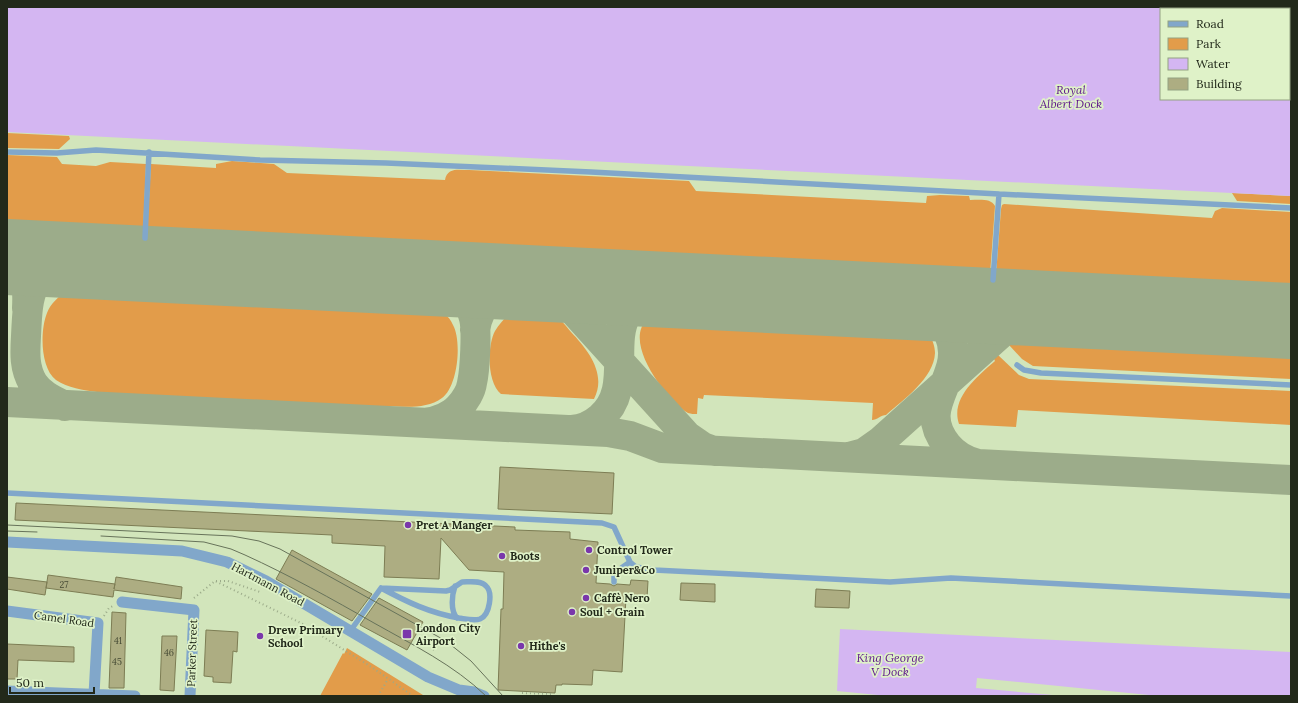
<svg xmlns="http://www.w3.org/2000/svg" width="1298" height="703" font-family="Lora,serif">
<rect width="100%" height="100%" fill="#d2e5bb"/>
<path fill="#e29c4a" d="M7 133 69 136 70 139 59 149 7 148Z
M7 155 57 157 62 164 96 166 110 162 146 164 143 233 7 226Z
M232 161 274 164 287 173 445 180C447 167 459 170 469 170L689 181 696 191 926 203 927 196 940 195 969 196 970 200C979 200 991 198 995 206L990 275 147 233 151 164 216 168V164Z
M1232 193 1291 196V204L1237 201Z
M1004 204 1212 218 1215 211 1222 208 1291 212V290L996 275 1001 209 1002 205Z
M66 290 432 308C442 310 449 316 453 325 462 341 458 386 442 398 427 409 406 407 388 406V409L97 394V392C83 390 68 388 56 380 40 368 40 330 47 313 50 304 59 297 66 290Z
M511 312C519 312 548 312 554 315 560 318 566 326 571 332 588 350 607 374 594 399L501 394C487 383 487 346 495 331 499 324 505 318 511 312Z
M648 319 929 333C932 339 935 346 935 353 934 378 903 400 886 415 881 415 877 420 872 420L873 403 704 395 703 399 698 398 697 414C694 414 691 414 688 413 667 400 621 341 648 319Z
M1018 337 1291 351V379L1033 366 1022 359 1009 345Z
M998 355 1019 375 1029 379 1291 391V425L1018 410 1016 427 959 424C950 398 978 376 995 361L994 359Z
M347 648 423 695 422 696H320L343 653 344 654Z"/>
<path fill="#d4b6f2" fill-rule="evenodd" d="M7 7H1291V196L7 132ZM1161 9H1289V99H1161Z
M840 629 1291 652V696H888L837 691Z"/>
<path fill="#d2e5bb" d="M977 678 1159 696H1064L976 688Z"/>
<g fill="none" stroke-linecap="round" stroke-linejoin="round">
<path stroke="#9cac8a" stroke-width="30" d="M7 260C28 269 28 289 27 308
M535 283 551 291 561 297 687 436 703 447 714 451
M907 302C913 304 919 305 925 308 946 318 958 344 951 367 943 396 923 415 947 445 955 455 966 461 978 464
M475 330C480 299 497 290 525 283
M7 402 608 432 630 436 662 448 1291 480
M65 406C53 400 41 395 33 383 24 368 25 353 26 336 28 292 29 269 78 260
M426 423C437 421 452 416 459 407 465 401 471 391 472 383 475 370 477 330 474 318 472 310 468 302 463 296 454 286 443 283 431 278
M572 430C583 429 592 425 600 418 646 380 582 305 671 290
M849 457 864 453 881 441 1017 319C1028 313 1038 311 1050 309"/>
<path stroke="#9cac8a" stroke-width="76" d="M7 257 1291 321"/>
</g>
<path fill="#adad82" stroke="#7d7d54" d="M500 467 614 473 612 514 498 509Z
M16 503 515 527V530L570 532V539L598 542 596 583 610 584 614 586 617 584 630 585 631 580 648 581 647 598 626 597 622 672 593 670 592 685 562 684V685H556L555 693 498 690 501 609H503L504 572 469 570 441 538 439 579 384 577 385 546 332 543V535L15 520Z
M292 550 372 594 352 621 276 579Z
M48 575 115 584 114 589 116 577 182 587 181 599 114 590 113 597 46 588Z
M7 577 47 582 45 595 7 589Z
M681 583 715 584V602L680 600Z
M816 589 850 591 849 608 815 607Z
M379 598 423 622 407 650 360 625Z
M112 612 126 613 124 688H109Z
M206 630 238 632 237 652 233 651 231 683 213 682V677L204 676Z
M162 636H177L174 691 160 690Z
M7 644 74 647V662L18 660 17 679H7Z"/>
<g fill="none" stroke-linecap="round" stroke-linejoin="round">
<path stroke="#9baa89" stroke-width="2" stroke-dasharray="1 3" stroke-linecap="butt" d="M216 581H228L260 592
M194 598 215 581 301 623 373 668 413 696
M104 616 109 608 113 606
M434 650 432 648 435 643
M522 693 553 694V696
M378 696 388 679"/>
<path stroke="#81a7ca" stroke-width="5.5" d="M7 152 57 153 96 150 260 160 386 163 591 172 999 194 1291 208
M145 238 149 152
M993 280 999 194
M1017 365 1024 370 1041 373 1291 385
M7 493 602 523 614 527 630 562 636 567 654 570 890 582 951 578 1291 596
M462 582C470 582 481 580 486 586 493 592 490 615 480 619 474 621 466 619 459 618 430 613 407 602 381 588L446 591 450 590Z
M614 582V573L630 562
M455 586C452 595 450 610 457 618
M351 630 381 588"/>
<path stroke="#81a7ca" stroke-width="11" d="M7 542 182 551 227 562 266 581 428 677 459 690 474 692 484 696
M122 602 194 610 190 696
M7 611 98 623 94 694
M7 691 135 696"/>
<path stroke="#67735a" stroke-width="1" d="M7 525 232 536 259 541 280 549 446 641 471 661 503 696
M7 531 37 532
M101 536 204 542 231 549 245 555C289 575 332 599 374 623 413 645 454 665 486 696"/>
</g>
<g fill="#7a37ab" stroke="#dff2c8" stroke-width="1.5">
<circle cx="408" cy="525" r="4"/>
<circle cx="589" cy="550" r="4"/>
<circle cx="502" cy="556" r="4"/>
<circle cx="586" cy="570" r="4"/>
<circle cx="586" cy="598" r="4"/>
<circle cx="572" cy="612" r="4"/>
<rect x="402" y="629" width="10" height="10" rx="2"/>
<circle cx="260" cy="636" r="4"/>
<circle cx="521" cy="646" r="4"/>
</g>
<g text-anchor="middle" dominant-baseline="central" stroke-width="3.5" stroke-linejoin="round" paint-order="stroke">
<g font-size="9" fill="#454a34">
<text x="64" y="584">27</text>
<text x="118" y="640">41</text>
<text x="169" y="652">46</text>
<text x="117" y="661">45</text>
</g>
<g font-size="11" font-weight="bold" fill="#22291a" stroke="#dff2c8" text-anchor="start">
<text x="416" y="525">Pret A Manger</text>
<text x="597" y="550">Control Tower</text>
<text x="510" y="556">Boots</text>
<text x="594" y="570">Juniper&amp;Co</text>
<text x="594" y="598">Caffè Nero</text>
<text x="580" y="612">Soul + Grain</text>
<text x="416" y="628">London City<tspan x="416" dy="13">Airport</tspan></text>
<text x="268" y="630">Drew Primary<tspan x="268" dy="13">School</tspan></text>
<text x="529" y="646">Hithe's</text>
</g>
<g font-size="11" fill="#22291a" stroke="#dff2c8">
<text transform="translate(268 584) rotate(28)">Hartmann Road</text>
<text transform="translate(64 619) rotate(8)">Camel Road</text>
<text transform="translate(192 653) rotate(-88)">Parker Street</text>
</g>
<g font-size="12" font-style="italic" fill="#5e168b" stroke="#dff2c8">
<text x="1071" y="89">Royal<tspan x="1071" dy="14">Albert Dock</tspan></text>
<text x="890" y="657">King George<tspan x="890" dy="14">V Dock</tspan></text>
</g>
</g>
<rect width="1298" height="703" fill="none" stroke="#22291a" stroke-width="16"/>
<rect x="1160" y="8" width="130" height="92" fill="#dff2c8" stroke="#93a282"/>
<rect x="1168" y="21" width="20" height="6" fill="#81a7ca" stroke="#93a282"/>
<text x="1196" y="28" font-size="12" fill="#22291a">Road</text>
<rect x="1168" y="38" width="20" height="12" fill="#e29c4a" stroke="#93a282"/>
<text x="1196" y="48" font-size="12" fill="#22291a">Park</text>
<rect x="1168" y="58" width="20" height="12" fill="#d4b6f2" stroke="#93a282"/>
<text x="1196" y="68" font-size="12" fill="#22291a">Water</text>
<rect x="1168" y="78" width="20" height="12" fill="#adad82" stroke="#93a282"/>
<text x="1196" y="88" font-size="12" fill="#22291a">Building</text>
<path d="M10 687v6h84v-6" fill="none" stroke="#22291a" stroke-width="2"/>
<text x="16" y="687" font-size="12" fill="#22291a" stroke="#dff2c8" stroke-width="3" paint-order="stroke">50 m</text>
</svg>
